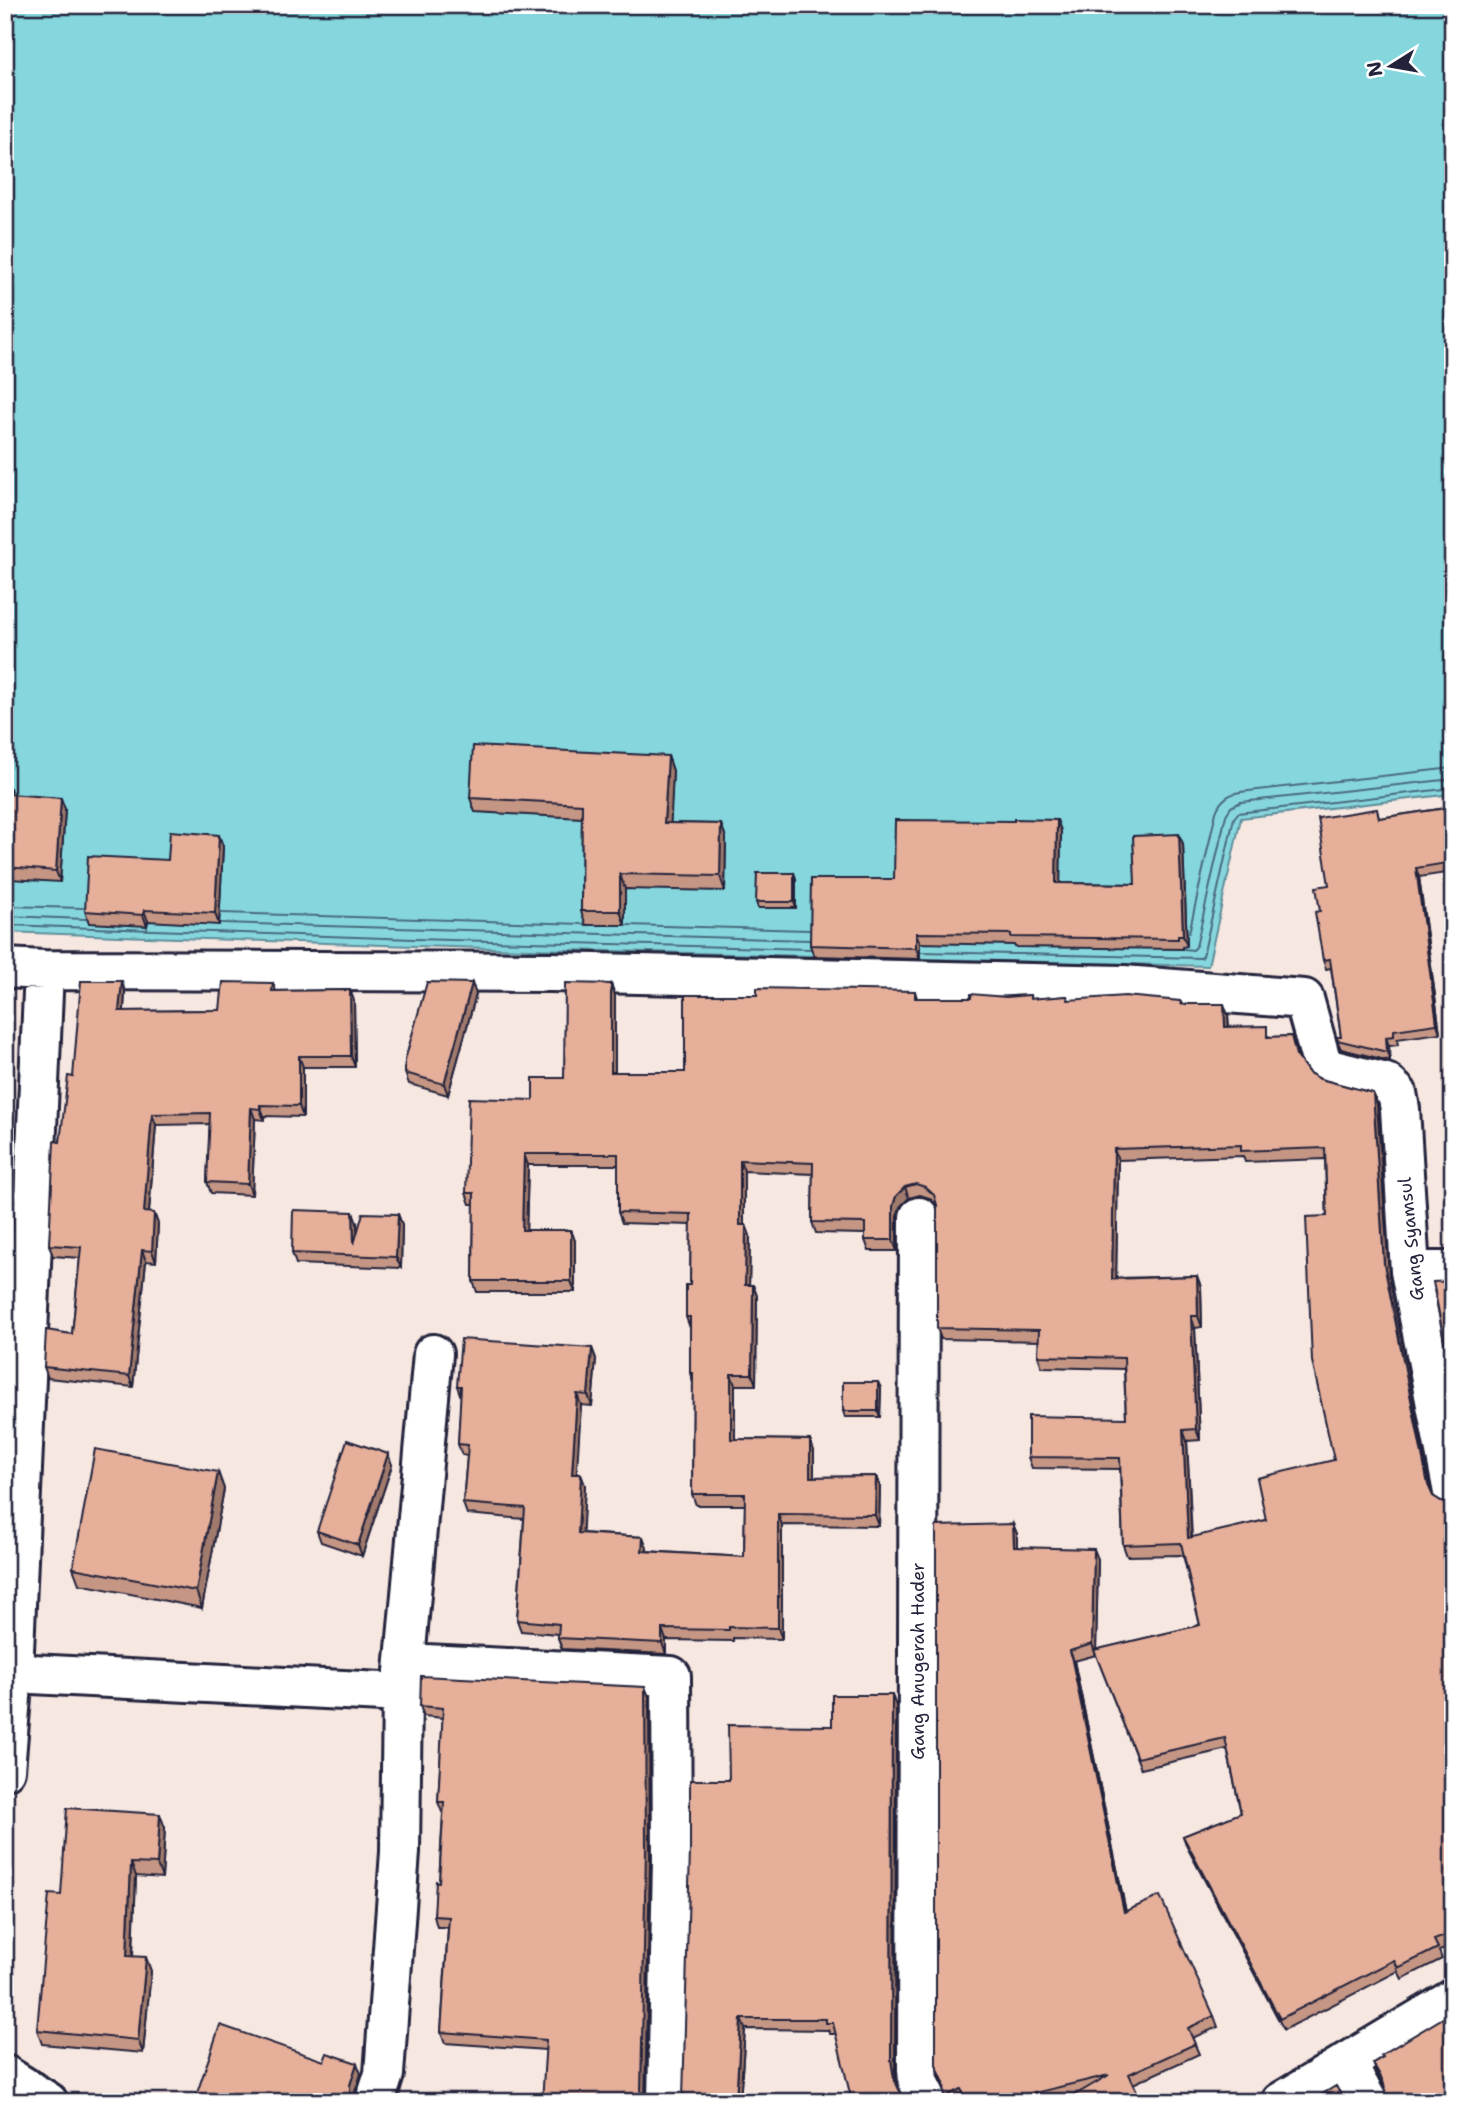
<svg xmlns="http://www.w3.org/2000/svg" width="1458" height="2107" font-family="'Shantell Sans',sans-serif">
<rect width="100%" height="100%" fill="#f7e7e1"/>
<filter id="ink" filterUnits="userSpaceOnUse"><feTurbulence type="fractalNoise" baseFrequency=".0143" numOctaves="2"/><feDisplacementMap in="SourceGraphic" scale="14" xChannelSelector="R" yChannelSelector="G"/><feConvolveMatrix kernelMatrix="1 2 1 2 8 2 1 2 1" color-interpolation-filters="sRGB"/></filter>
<g filter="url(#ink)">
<path fill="#86d7dd" stroke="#5e8f9c" stroke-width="2" d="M5 5H1453V794L1241 818 1208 966 413 946 5 932Z"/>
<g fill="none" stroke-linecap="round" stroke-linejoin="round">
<path stroke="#4a6a7c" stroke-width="2" d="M5 906 83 908
M221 913 584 924
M5 916 86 919
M221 923 809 940
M5 925 414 939 810 949
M627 925 809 930
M1189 933 1216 812C1220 801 1228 794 1240 792L1453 768
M1184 949 1193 950 1196 947 1226 815 1231 807 1241 802 1453 779
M921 952 1201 958 1203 956 1234 818 1238 813 1453 788"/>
<g stroke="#22223b" stroke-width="44">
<path id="street" d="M5 968 44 970 550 972 1123 985 1304 999 1321 1060 1329 1069 1386 1083 1397 1093 1400 1109 1410 1271 1453 1492
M919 1217 917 2069 918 2081 928 2102
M1410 1271H1453
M405 1663 671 1676 672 1860 667 2102
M13 1673 402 1693
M5 1770 13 1673 44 970
M1346 2063 1368 2102
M5 2075 48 2102
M375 2102 384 2074 400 1852 402 1693 433 1354
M1281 2102 1453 1999"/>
</g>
<use href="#street" stroke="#fff" stroke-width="38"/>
</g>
<path fill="#c59684" stroke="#22223b" stroke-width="2" fill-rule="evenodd" d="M668 756 673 771 670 823 721 824 726 838 725 891 625 889V925H586L581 911 582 818 475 812 470 798Z
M5 788H10L12 794 65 809 60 882 10 879 9 898H5Z
M1453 807V872L1419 877 1440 1033 1397 1039 1398 1045 1389 1046 1390 1061 1341 1049 1337 1040 1341 1037 1331 968 1326 969 1323 960 1320 911 1329 885 1381 818Z
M1057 820 1061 831 1060 883 1135 884 1183 844 1187 946 1182 947V949L1015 947 1014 945 920 943V959L814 956 810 945 894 879 1014 821Z
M223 846 219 925 148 921 147 926 89 923 85 911 168 860Z
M794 873 796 879V908H758L756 902Z
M273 983 276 991 350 990 354 1001 355 1067H303V1117L264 1116V1120L255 1119 252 1195 211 1193 207 1182 210 1124 156 1125 149 1213H154L158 1224 156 1262 146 1261 133 1387 48 1378 44 1367 72 1334 80 1258 53 1256 49 1245 60 1142 73 1077 125 992 124 1011 220 1010Z
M472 983 476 994 448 1095 409 1084 405 1073Z
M611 984 615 995V1072H685L757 995 915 991 917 998H971L1030 995 1031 999 1067 996 1069 1000 1180 1001 1182 1004 1228 1015 1229 1026 1271 1037 1291 1036 1298 1057 1309 1073 1320 1079 1373 1093 1377 1104 1389 1275 1431 1491 1433 1496 1441 1501 1453 1502V1946L1439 1951 1442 1959 1402 1979 1398 1971 1284 2030 1187 1847 1183 1836 1241 1813 1227 1749 1141 1769 1096 1655 1074 1661 1126 1912 1214 2016 1218 2027 1192 2038 1199 2054 1133 2084 1076 2094 1045 2102H966L965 2099 960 2102H947L945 2097 944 2086 936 2065 1013 1524 1017 1534V1547L1098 1559 1096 1650 1200 1625 1183 1555 1127 1556 1123 1545 1120 1469 1032 1468 1028 1457 1126 1418 1124 1369 1042 1367 1038 1356 1039 1341 941 1339 937 1328V1205L929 1198 920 1195 909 1198 900 1207 897 1217V1251H869L865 1240V1234L816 1233 812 1222 813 1174 744 1171V1225H746L750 1236 749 1285H753L757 1296 756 1385H735V1439L810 1440 814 1451V1477L876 1476 880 1487 879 1526 782 1525V1639L733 1638V1641L666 1640V1654L562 1649 558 1638V1634L521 1631 517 1620 524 1519 467 1514 463 1503 467 1456 462 1455 458 1444 461 1397 457 1386 592 1348 596 1359 592 1406 581 1405 576 1474 585 1485 582 1533 643 1537 647 1551 744 1557 745 1505H696L692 1494 693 1383 690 1373V1328L686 1317 690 1285 691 1225 622 1223 618 1212V1165H528L526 1230H571L575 1241V1292H477L473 1281 474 1204H470L466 1193 533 1100 564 1078ZM1243 1156 1245 1162 1325 1159 1334 1460 1266 1520 1192 1538 1187 1441 1200 1440 1195 1328 1202 1327 1201 1287 1197 1276 1116 1278 1118 1160Z
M5 1134 10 1135 14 1146 9 1265H5Z
M398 1214 402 1225 401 1268 296 1264 292 1253 357 1223 358 1231Z
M881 1388 880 1417H845L843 1411Z
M388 1454 392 1465 362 1556 321 1542 317 1531Z
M218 1472 224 1489 202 1608 79 1584 73 1568Z
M645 1687 649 1697 650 1860 645 2102 546 2050 445 2043 441 2032 448 1927H437L434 1916 439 1882 443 1812H442L438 1802 443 1718 424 1716 420 1706Z
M896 1706 895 2071 836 2034H830L828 2030 745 2029 740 2102H685L683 2097 729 1780 832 1726Z
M165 1828 162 1878 136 1876 133 1956 151 1971 143 2053 42 2044 37 2030 61 1895Z
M1453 2012 1386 2092 1385 2087 1377 2074 1373 2063Z"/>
<path fill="#a07a6c" stroke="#22223b" stroke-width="2" d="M668 756 673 771 670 837 664 823Z
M61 798 65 809 60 882 56 871Z
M1057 820 1061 831 1060 894 1056 883Z
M721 824 726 838 725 891 720 876Z
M1179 834 1183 844 1187 946 1183 936Z
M219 835 223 846 219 925 215 913Z
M6 867 10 879 9 898 5 889Z
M1416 868 1419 877 1440 1033 1437 1024Z
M794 873 796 879V908L794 902Z
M620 874 625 889V925L620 911Z
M144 910 148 921 147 926 143 915Z
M916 933 920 943V959L916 948Z
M122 981 125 992 123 1022 119 1011Z
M472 983 476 994 448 1095 444 1084Z
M611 984 615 995V1083L611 1072Z
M350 990 354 1001 355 1067 351 1056Z
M1224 1004 1228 1015 1229 1038 1225 1027Z
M1386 1037 1389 1046 1390 1061 1387 1052Z
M299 1056 303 1067V1117L299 1106Z
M1373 1093 1377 1104 1389 1275 1432 1496 1428 1485 1384 1264Z
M260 1105 264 1116V1120L260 1109Z
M251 1108 255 1119 252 1195 248 1184Z
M152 1114 156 1125 148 1223 144 1212Z
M10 1135 14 1146 9 1265 5 1255V1249Z
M1114 1149 1118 1160 1116 1290 1112 1279Z
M524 1154 528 1165 526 1241 522 1230Z
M740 1160 744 1171V1236L740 1225Z
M905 1187 909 1198 900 1207 897 1217V1251L893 1240V1206L896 1196Z
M353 1212 357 1223 358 1255 354 1244Z
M154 1213 158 1224 156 1262 152 1251Z
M398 1214 402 1225 401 1268 396 1257Z
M746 1225 750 1236 749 1296 745 1285Z
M571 1230 575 1241V1292L571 1281Z
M142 1250 146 1261 133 1387 129 1376Z
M1197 1276 1201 1287 1202 1327 1198 1316Z
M753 1285 757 1296 756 1385 752 1374Z
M1191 1316 1195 1328 1200 1440 1196 1429Z
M592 1348 596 1359 592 1406 588 1395Z
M731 1374 735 1385V1450L731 1439Z
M878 1382 881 1388 880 1417 878 1411Z
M577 1394 581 1405 576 1485 572 1474Z
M1183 1430 1187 1441 1192 1549 1188 1538Z
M810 1440 814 1451V1488L810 1477Z
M388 1454 392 1465 362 1556 358 1545Z
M218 1472 224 1489 202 1608 196 1591Z
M581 1474 585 1485 582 1544 578 1533Z
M876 1476 880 1487 879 1526 875 1515Z
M778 1514 782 1525V1639L778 1628Z
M1013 1524 1017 1534V1558L1014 1547Z
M643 1537 647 1548 646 1562 642 1551Z
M1094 1549 1098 1559 1096 1655 1092 1644Z
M662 1629 666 1640V1654L662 1643Z
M1070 1651 1074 1661 1128 1922 1124 1912Z
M645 1687 649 1697 650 1860 645 2102H644L641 2091Z
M892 1695 896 1706 895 2071 898 2090 894 2079 891 2060Z
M160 1814 165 1828 162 1878 157 1864Z
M131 1863 136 1876 132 1969 127 1956Z
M146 1957 151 1971 143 2053 138 2040Z
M741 2019 745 2029 740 2102H736Z
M357 2063 361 2074 354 2095V2102H350V2085Z"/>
<path fill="#e5af9a" stroke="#22223b" stroke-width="2" fill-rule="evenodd" d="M473 746 668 756 664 823 721 824 720 876 620 874V911H581L582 804 470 798Z
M5 788H10V794L61 798 56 871 6 867 5 878Z
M1453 807V862L1416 868 1437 1024 1394 1030V1036L1386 1037 1387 1052 1337 1040V1037H1341L1330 959 1323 960 1315 912 1320 911 1316 887 1329 885 1318 818 1377 809 1379 818Z
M1014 819 1057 820 1056 883 1135 884 1133 836 1179 834 1183 936H1178V939L1011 937V934L916 933V948L810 945 811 879H894L895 820 1014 821Z
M170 831 219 835 215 913 144 910 143 915 85 911 88 856 168 860Z
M757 873H794V902H756Z
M81 981H122L119 1011 220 1010 223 982 273 983 272 991 350 990 351 1056H299V1106L260 1105V1109L251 1108 248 1184 207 1182 210 1113 152 1114 144 1212 154 1213 152 1251 142 1250 129 1376 44 1367 46 1330 72 1334 81 1247 49 1245 54 1141 60 1142 68 1076 73 1077Z
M427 982 472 983 444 1084 405 1073V1060Z
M565 983 611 984V1072H685V995H757V988L915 991V998H971V994L1006 997 1030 995V999L1067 996 1068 1000 1125 996 1180 1001 1181 1004H1224L1225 1027 1267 1026V1037L1291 1036 1296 1055 1309 1073 1320 1079 1373 1093 1384 1264 1428 1485 1433 1496 1441 1501 1453 1502V1933L1434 1940 1438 1948 1398 1968 1394 1960 1280 2019 1183 1836 1241 1813 1225 1738 1137 1758 1094 1650 1200 1625 1181 1543 1123 1545 1120 1458 1028 1457V1416L1126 1418 1124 1358 1038 1356 1039 1330 937 1328V1205L934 1195 925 1187 916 1184 905 1187 896 1196 893 1206V1240H865V1223L812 1222 813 1163 740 1160V1225H746L745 1285H753L752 1374H731V1439L810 1440V1477L876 1476 875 1515 778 1514V1628L729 1627V1630L662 1629V1643L558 1638 559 1624 517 1620 525 1508 463 1503 468 1445 458 1444 461 1386H457L461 1339 592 1348 588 1395 577 1394 572 1474H581L578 1533 643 1537 642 1551 744 1557 745 1494H692L693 1373H690V1317H686V1285H690L691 1214 618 1212V1154H524L522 1230H571V1281H473L474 1193H466L469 1098 533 1100V1078H564ZM1241 1145V1151L1325 1148 1327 1216 1306 1217 1312 1361 1334 1460 1257 1478 1266 1520 1188 1538 1183 1430 1196 1429 1191 1316H1198L1197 1276 1112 1279 1114 1149Z
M5 1134 10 1135 5 1249Z
M293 1210 353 1212 354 1244 363 1213 398 1214 396 1257 292 1253Z
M1453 1281V1386L1433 1282Z
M843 1382H878V1411H843Z
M347 1440 388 1454 358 1545 317 1531Z
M95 1449 218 1472 196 1591 73 1568Z
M1013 1524 1014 1547 1094 1549 1092 1644 1070 1651 1124 1912 1160 1896 1214 2016 1188 2028 1195 2044 1129 2074 1142 2102H1063L1109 2075 998 2102H968L961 2089 945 2097 944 2083 936 2065V1526Z
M421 1676 645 1687 646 1850 641 2091 644 2102H542L546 2040 441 2032 449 1917 434 1916 436 1881 439 1882 444 1802H438L443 1708 420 1706Z
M832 1695H892L891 2060 894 2079 905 2102H852L833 2023H826V2019H741L736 2101 683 2097 690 1850V1780H729L728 1725 832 1726Z
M67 1808 160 1814 157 1864 131 1863 127 1956 146 1957 138 2040 37 2030 49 1894 61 1895Z
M1453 2012V2102H1383L1386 2092 1383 2081 1373 2063 1383 2057 1381 2055Z
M220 2025 324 2061 327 2053 357 2063 350 2085V2102H194Z
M1336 2086 1345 2102H1309Z"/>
</g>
<g text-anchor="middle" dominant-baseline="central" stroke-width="5" stroke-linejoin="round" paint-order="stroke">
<g font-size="18" fill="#22223b" stroke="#fff">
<text transform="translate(1411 1239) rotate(-96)">Gang Syamsul</text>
<text transform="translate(918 1661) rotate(-90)">Gang Anugerah Hader</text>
</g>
</g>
<rect width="1458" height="2107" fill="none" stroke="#fff" stroke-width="28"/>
<rect x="14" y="14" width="1430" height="2079" fill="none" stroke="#22223b" stroke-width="2.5" filter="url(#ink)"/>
<g transform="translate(1391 66) rotate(259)" stroke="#ffffff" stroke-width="5" paint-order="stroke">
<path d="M0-5L12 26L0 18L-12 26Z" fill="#22223b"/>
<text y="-10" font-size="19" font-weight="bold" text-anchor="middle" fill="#22223b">N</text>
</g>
</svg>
